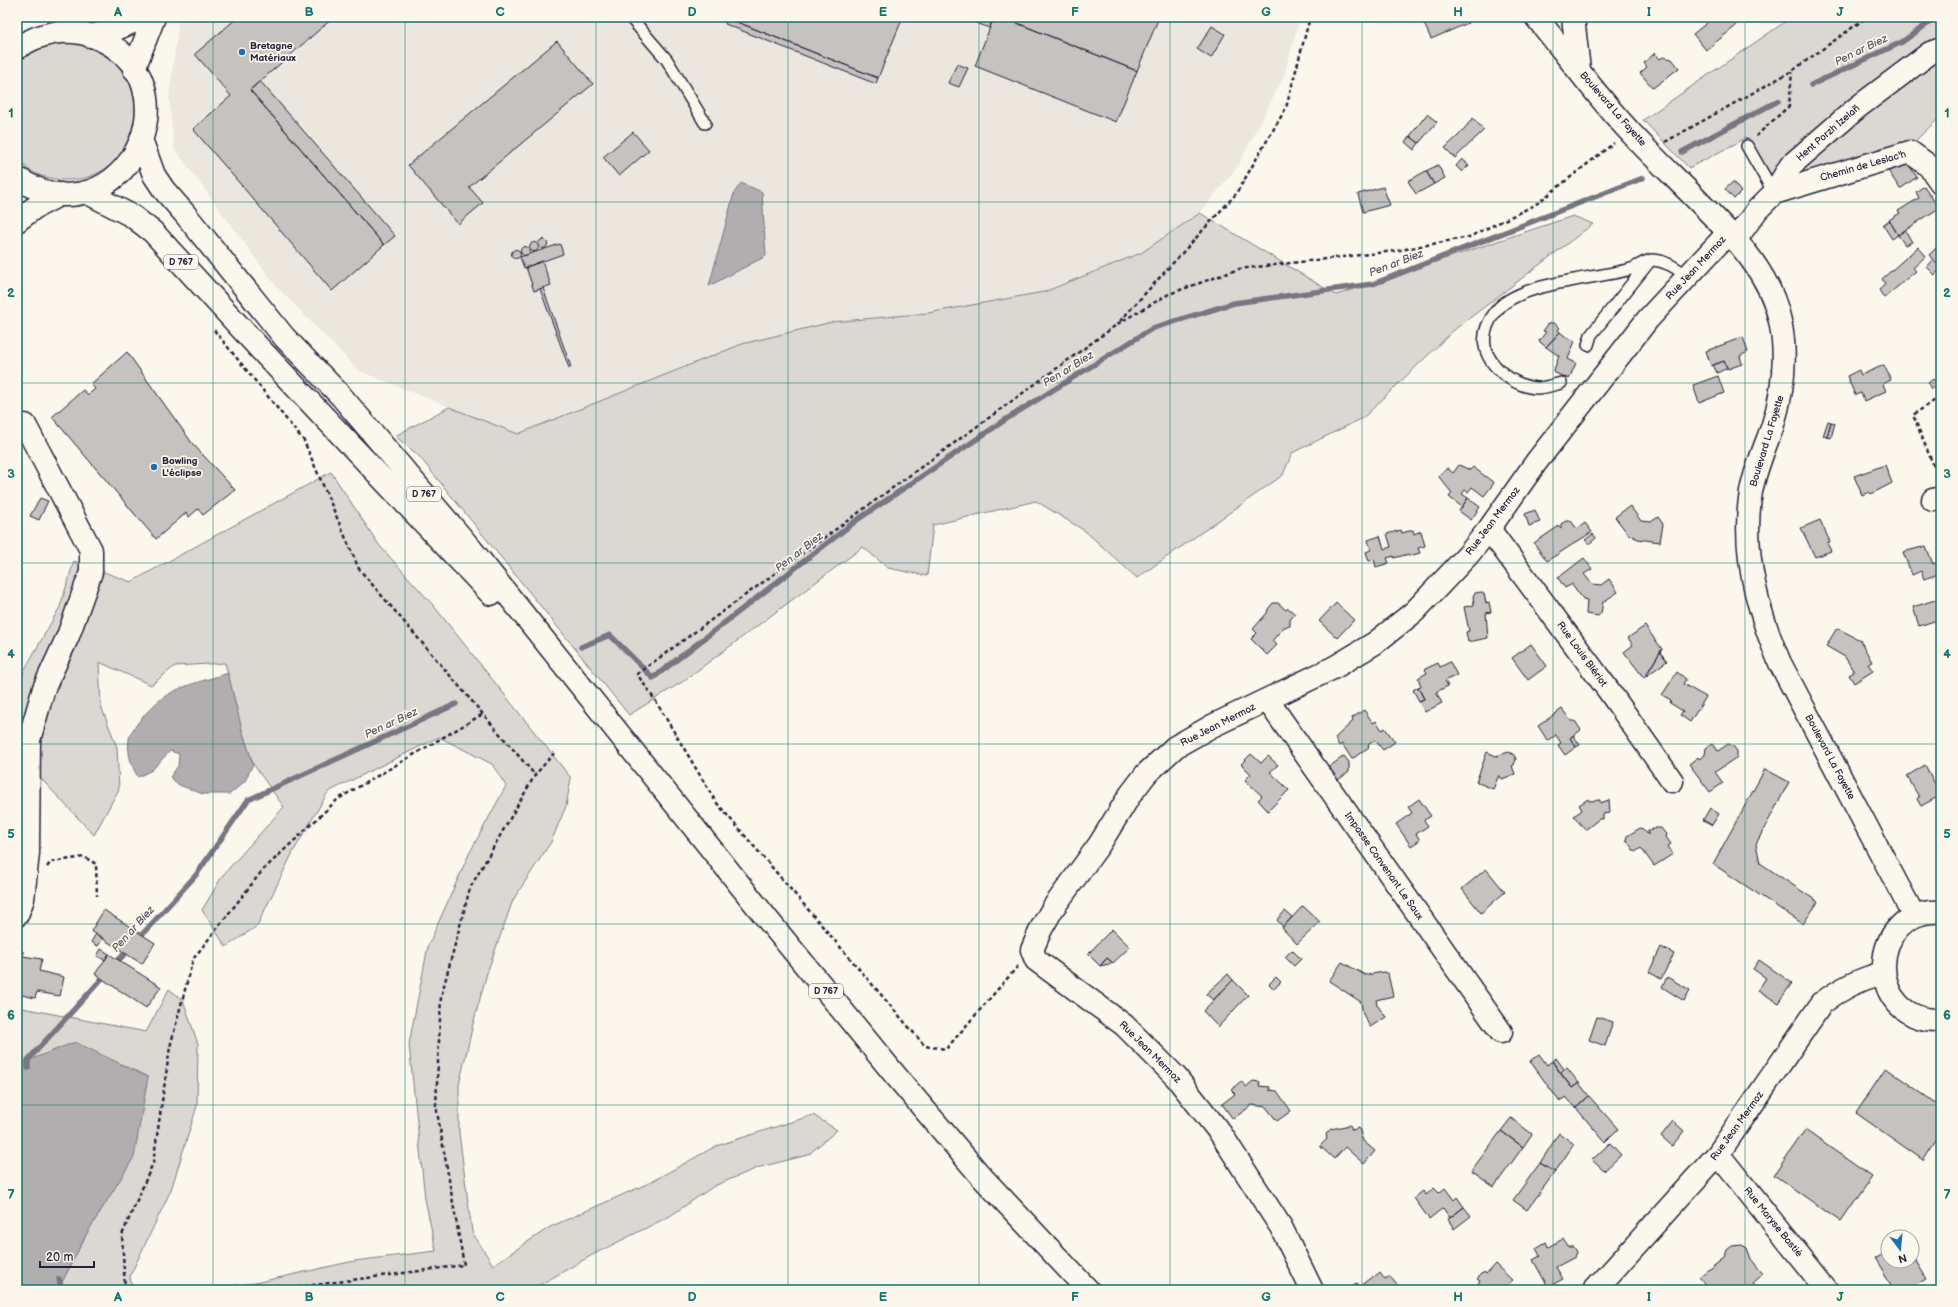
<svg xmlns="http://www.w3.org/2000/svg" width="1958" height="1307" font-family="'Balsamiq Sans',sans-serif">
<rect width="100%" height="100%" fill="#fbf7ec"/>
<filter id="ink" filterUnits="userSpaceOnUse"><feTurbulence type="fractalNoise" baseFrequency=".025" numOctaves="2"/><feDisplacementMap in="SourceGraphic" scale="8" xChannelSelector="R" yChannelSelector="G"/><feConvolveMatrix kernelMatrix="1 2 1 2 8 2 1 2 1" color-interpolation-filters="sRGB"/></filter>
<g filter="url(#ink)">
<path fill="#ebe7df" d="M179 17H1300L1284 76 1238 166 1200 213 1141 253 1044 292 928 313 832 322 742 344 518 434 359 371 276 286 174 148 169 97Z"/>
<path fill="#dbd8d3" stroke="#7e7d87" d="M1792 17H1941V116L1912 144 1799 175 1770 174 1746 138 1689 168 1643 120Z
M67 42C74 43 84 44 91 46 163 76 142 183 63 180 53 179 40 177 31 171 26 168 22 163 17 159V65C30 49 48 45 67 42Z
M1200 213 1336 295 1573 216 1593 224 1454 330 1363 418 1292 453 1283 475 1137 578 1085 531 1036 501 933 525 927 576 888 568 863 547 682 682 629 715 418 455 395 436 449 407 518 434 742 344 832 322 928 313 1044 292 1141 253Z
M331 472 379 545 433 605 571 778 566 806 551 842 513 900 487 973 473 1024 459 1085V1133L472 1232 493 1265 550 1227 649 1183 716 1146 813 1115 837 1130 808 1155 760 1167 714 1186 670 1216 594 1254 531 1290H193L255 1283 354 1261 436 1251 425 1199 409 1044 428 946 469 854 506 786 492 764 439 737 328 792 293 852 257 926 226 947 202 910 223 875 284 807 253 764 242 730 225 663 175 666 151 685 99 662 101 706 117 747 119 789 94 835 17 753V683L60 607 74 561 131 582Z
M169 989 183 1000 198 1044 197 1106 171 1190 130 1276 132 1290H58L86 1235 17 1065V1007L146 1032Z"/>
<path fill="#b1aeb0" stroke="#787681" d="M741 183 762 192 766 256 709 286 734 193Z
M228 673 242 730 253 764 245 781 230 794H203L179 785 170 777 178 766 179 754 170 751 152 770 138 777C131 766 127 752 129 739 131 727 156 701 167 695 185 684 208 680 228 673Z
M75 1042 148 1077 134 1157 86 1235 58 1290H22L17 1278V1065Z"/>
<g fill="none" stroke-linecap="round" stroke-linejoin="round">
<path stroke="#787681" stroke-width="5.5" d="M1811 85 1902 42 1937 17
M1682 152 1778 101
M581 647 610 635 653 678 857 520 1008 418 1153 328 1234 303 1373 284 1643 178
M137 940 196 875 248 800 456 704
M114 965 130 948
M28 1068V1060L107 973
M59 1279 62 1290"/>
</g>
<path fill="#c6c2c0" stroke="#22223b" d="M238 17H334L250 90 384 245 332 291 193 129 231 96 195 54Z
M727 17H903L878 78 727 18Z
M962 17H994L989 28Z
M994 17H1002L1137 71 1116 122 975 66Z
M1002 17H1159L1137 71Z
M1421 17H1465L1468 23 1431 39Z
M1714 17H1729L1736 26 1706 50 1693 34Z
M727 18 878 78 876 84 725 24Z
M1212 26 1225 34 1211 58 1197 49Z
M557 41 593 84 469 187 483 203 458 224 408 165Z
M1655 53 1660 59 1663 57 1672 59 1679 68 1653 88 1640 73 1647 67 1644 63Z
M957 64 968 68 959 87 948 83Z
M260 81 395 236 384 245 250 90Z
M1427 114 1437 122 1419 143 1410 136Z
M1473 118 1484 130 1455 158 1445 148 1459 135Z
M633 132 649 150 619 176 603 157Z
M1410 136 1419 143 1414 150 1405 142Z
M1462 159 1469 165 1462 172 1456 166Z
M1907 162 1917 177 1900 189 1887 169Z
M1438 165 1445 178 1434 184 1426 171Z
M1426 171 1434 184 1416 194 1408 181Z
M1733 182 1741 192 1734 199 1725 189Z
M1924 186 1939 208 1898 235 1889 220 1900 213 1898 211 1919 198 1916 192Z
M1383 187 1390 205 1363 212 1358 194Z
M1889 220 1898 235 1892 239 1883 225Z
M1905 230 1912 242 1905 245 1898 235Z
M538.5 244a4.5 4.5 0 1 1 9 0a4.5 4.5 0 1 1-9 0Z
M529.5 247a4.5 4.5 0 1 1 9 0a4.5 4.5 0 1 1-9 0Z
M1941 243V268L1929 255Z
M560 244 563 254 524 268 520 257Z
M520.5 251a4.5 4.5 0 1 1 9 0a4.5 4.5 0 1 1-9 0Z
M1918 247 1926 256 1913 268 1916 271 1884 298 1879 290 1885 283 1882 279Z
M511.5 254a4.5 4.5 0 1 1 9 0a4.5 4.5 0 1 1-9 0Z
M1933 260 1941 268 1935 275 1927 267Z
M542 261 551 285 534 291 526 267Z
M543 288 571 367 569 368 540 289Z
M1549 323H1554L1560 328 1558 330 1560 332 1546 347 1539 341 1546 332 1543 331Z
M1560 332 1566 337 1575 341 1568 359 1576 363 1569 379 1553 372 1559 356 1546 347Z
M1743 337 1748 352 1740 356 1742 364 1728 369 1724 361 1711 366 1706 351Z
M127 352 192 443 235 490 203 515 198 509 189 517 186 513 156 539 52 417 83 390 88 395 95 389 91 384Z
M1724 361 1727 368 1717 373 1713 365Z
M1884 365 1891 380 1883 384 1886 391 1864 401 1861 393 1855 395 1847 376 1859 370 1861 375Z
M1718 376 1724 393 1699 403 1693 385Z
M1933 379 1938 385 1931 389 1928 383Z
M1828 421 1831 422 1827 437 1823 436Z
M1831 422 1835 423 1831 438 1827 437Z
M1459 465 1470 470 1473 467 1494 483 1484 496 1472 487 1468 492 1465 490 1462 494 1468 498 1462 507 1449 497 1452 493 1439 477 1447 468 1453 473Z
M1885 465 1892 483 1871 494 1869 492 1862 495 1854 476Z
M40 498 48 501 39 520 30 516Z
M1468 498 1480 507 1471 520 1459 511Z
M1630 506 1641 521 1651 522 1658 517 1663 524 1660 542 1638 539 1628 534 1615 517Z
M1535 510 1540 522 1529 526 1525 514Z
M1820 520 1830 542 1827 543 1831 551 1815 557 1801 528Z
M1566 521H1571L1577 529 1585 523 1592 532 1547 561 1534 543 1559 526 1561 528V524Z
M1401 530 1402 533 1413 530 1414 534 1421 531 1425 546 1418 548 1420 553 1409 556V554L1394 558V556L1387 558 1389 563 1376 567 1374 559 1369 561 1366 552 1371 550 1368 540 1380 536 1384 549 1391 547 1387 534Z
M1593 534 1596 538 1589 544 1585 540Z
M1926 546 1933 564 1937 562 1941 573 1924 579 1921 571 1912 575 1903 552Z
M1584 558 1592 569 1584 574 1592 584 1601 585 1609 579 1618 592 1603 602 1601 613 1598 616 1586 614 1587 600 1583 599 1572 584 1565 588 1558 578Z
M1481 592 1484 594 1486 603 1489 602 1491 612 1486 613 1488 638 1468 642 1466 632 1469 631 1464 607 1474 605 1473 596 1475 593Z
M1941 598V630L1937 620 1919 626 1913 607Z
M1273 603H1278L1286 610 1288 608 1295 614 1290 620V626L1284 627 1272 641 1277 645 1267 655 1251 639 1257 633 1253 629 1267 613 1268 609Z
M1336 603 1354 620 1337 638 1319 621Z
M1645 626 1662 649 1644 678 1624 652 1633 645 1628 638Z
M1837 628 1860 640 1872 662 1868 664 1873 671 1854 683 1849 675 1854 672 1845 657 1826 646Z
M1531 644 1547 666 1528 680 1512 658Z
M1662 649 1660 652 1667 661 1645 677Z
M1450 662 1457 675 1445 681 1448 686 1436 692 1442 703 1425 712 1419 701 1424 699 1418 687 1421 686 1418 678 1427 673 1425 669 1438 663 1440 667Z
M1677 672 1686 679 1683 684 1706 697 1690 722 1680 715 1683 711 1670 703 1671 700 1662 695Z
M1418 687 1424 699 1419 701 1413 690Z
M1562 709 1571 721H1575L1581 730 1570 738 1576 747 1565 755 1558 745 1561 743 1556 735 1548 741 1538 726Z
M1364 710 1373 723 1376 721 1382 730 1385 728 1395 742 1383 750 1375 740 1368 745 1369 747 1352 759 1342 744 1339 746 1335 738 1353 721 1352 718Z
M1573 735 1580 745 1576 747 1570 738Z
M1712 744 1718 751 1728 744 1733 746 1737 751V757L1715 772 1723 783 1710 792 1689 764 1698 757 1699 759 1705 755 1706 748Z
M1487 752 1496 756 1509 752 1514 755 1516 759 1514 765 1512 766 1515 774 1502 779 1499 775 1493 789 1476 782Z
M1251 754 1261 763 1268 756 1278 765 1270 772 1289 790 1268 811 1258 800 1262 796 1245 780 1251 774 1241 764Z
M1344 756 1349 762V772L1335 782 1326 769Z
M1925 765 1941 795 1921 806 1917 799 1919 797 1907 776Z
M1765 769 1789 782 1756 844 1760 863 1818 902 1803 924 1713 864Z
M1419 799 1431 816 1424 820 1428 826 1416 834 1420 840 1411 846 1396 824 1412 813 1408 807Z
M1588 799 1589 801 1600 800V803L1609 800 1610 813 1603 814V819H1599L1585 830 1574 816 1582 810 1579 805Z
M1710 808 1719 814 1712 825 1703 820Z
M1640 828 1643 829 1648 835V831L1653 828H1661L1664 832 1667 834 1666 837 1671 844 1668 846 1673 854 1654 866 1641 848 1635 852 1626 840 1627 836Z
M1486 869 1505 892 1481 913 1462 889Z
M1303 906 1320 922 1297 944 1282 928Z
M104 910 155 943 142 964 91 931Z
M1285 911 1292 917 1283 927 1277 920Z
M1112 929 1130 947 1113 963 1107 958 1100 966 1088 954Z
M96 934 103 938 98 946 91 942Z
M1661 947 1674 954 1661 979 1649 972Z
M101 949 109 954 105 960 97 956Z
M1292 950 1301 959 1294 966 1285 957Z
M17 951 24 952 23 956 42 959 39 971 64 977 60 996 37 992 35 998 17 994Z
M109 954 161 987 146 1008 95 974Z
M1107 958 1113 963 1100 966Z
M1759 960 1792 983 1778 1003 1758 990 1766 978 1753 969Z
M1342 962 1365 975 1384 972 1388 974 1393 996 1376 1000 1377 1005 1386 1017 1370 1027 1363 1014 1361 1002 1329 981Z
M1228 974 1233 980 1213 1000 1206 994Z
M1276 977 1281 982 1274 989 1269 984Z
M1667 977 1690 990 1684 1001 1662 987Z
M1233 980 1248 995 1218 1027 1203 1011Z
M1597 1017 1613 1022 1605 1046 1589 1040Z
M1539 1054 1547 1065 1552 1061 1572 1088 1579 1083 1589 1096 1576 1108 1566 1097 1559 1101 1530 1061Z
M1556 1058 1564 1069 1560 1073 1552 1061Z
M1567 1068 1579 1083 1572 1088 1560 1073Z
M1886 1068 1941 1107V1132L1923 1160 1856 1113Z
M1241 1081 1246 1087 1253 1081 1260 1082 1259 1086 1270 1087 1269 1090 1277 1091 1291 1111 1277 1121 1266 1107 1252 1105 1233 1119 1222 1104 1235 1094 1231 1090Z
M1589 1096 1618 1129 1605 1142 1576 1108Z
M1511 1118 1532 1134 1523 1147 1501 1131Z
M1673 1121 1684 1131 1672 1146 1661 1136Z
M1350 1125 1352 1130 1359 1128 1363 1141 1375 1151 1364 1164 1345 1147 1334 1159 1320 1146 1327 1139 1326 1134 1331 1129Z
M1805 1130 1872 1177 1841 1222 1774 1175Z
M1501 1131 1523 1147 1494 1187 1471 1171Z
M1559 1133 1574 1144 1555 1172 1540 1163Z
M1610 1143 1621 1155 1604 1171 1592 1160Z
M1540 1163 1555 1172 1527 1210 1513 1200Z
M1434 1188 1439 1193 1445 1188 1454 1200 1457 1197 1464 1207 1450 1218 1443 1208 1429 1219 1414 1198 1423 1191 1426 1195Z
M1464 1207 1471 1216 1454 1229 1448 1219Z
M1563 1239 1568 1247H1574L1577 1252 1575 1257 1556 1267 1563 1279 1548 1287 1533 1260 1540 1256 1536 1248 1546 1242 1548 1247Z
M1742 1245 1747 1248 1751 1259 1763 1274 1753 1283 1759 1290H1710L1699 1277 1725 1256 1727 1250 1732 1246Z
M1888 1251V1261H1912V1256L1926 1279 1907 1290H1894L1875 1259Z
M1495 1264 1512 1280 1504 1290H1476L1474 1288 1480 1281 1477 1279 1484 1272 1486 1274Z
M1380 1273 1385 1280 1390 1277 1402 1290H1348L1357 1283 1360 1286 1373 1276 1374 1278Z"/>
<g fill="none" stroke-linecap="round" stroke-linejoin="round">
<g stroke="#22223b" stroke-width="14">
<path id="lane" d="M630 17 667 60 705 123
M1747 146 1774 193
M1588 345 1591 335 1649 262
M1561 383C1553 385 1545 388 1537 388 1528 388 1516 383 1509 378 1483 360 1476 337 1496 311 1518 282 1597 279 1631 269 1638 267 1645 260 1653 260 1667 261 1677 269 1688 276"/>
</g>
<g stroke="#22223b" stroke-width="25">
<path id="street" d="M1573 17 1579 70
M1774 193 1910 152 1928 165 1941 183
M1736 239 1757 210 1774 193 1791 165 1858 107 1930 53 1941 49
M1933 500 1941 498
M1489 529 1609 691 1672 781
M1268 701 1501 1032
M17 915 23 899 28 853 29 740 44 688 68 636 91 572V550L25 425
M1718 1154 1827 1290
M1312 1290 1281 1227 1221 1134 1176 1077 1124 1025 1036 960 1032 950 1041 929 1053 908 1099 845 1130 795 1146 774 1175 747 1212 726 1335 667 1375 643 1414 612 1468 555 1489 529 1537 461 1648 319 1729 232
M1595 1290 1718 1154 1822 1003C1840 989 1860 979 1883 973"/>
</g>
<g stroke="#22223b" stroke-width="25">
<path id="secondary" d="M1536 17C1568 56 1597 97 1631 133 1654 158 1679 181 1702 205 1736 239 1770 273 1780 321 1788 358 1783 393 1772 428 1764 449 1755 470 1751 492 1741 551 1757 610 1780 663L1914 916
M90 36C110 32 125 27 142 17
M134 69 154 17
M1941 912C1867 907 1863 1023 1941 1020"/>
</g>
<g stroke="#22223b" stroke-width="25">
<path id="primary" d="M17 48C39 33 67 27 92 36 206 78 123 248 17 178
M142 142 154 175 164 190 185 214 285 338 341 396 472 550 768 920 896 1076 980 1175 1088 1290
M86 192 132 216 153 232 261 350 491 594
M17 221 34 208 61 194"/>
</g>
<path stroke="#22223b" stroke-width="2.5" stroke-dasharray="4 3" stroke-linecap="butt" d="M1756 136 1789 106 1792 72
M1665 142 1792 71 1867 17
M1120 321 1236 194 1286 108 1310 17
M214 330 304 441 359 569 535 775
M1939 479 1913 415 1941 396
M47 867 51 862 84 857 96 864 97 896
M1018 966 946 1049 925 1046 716 802 655 700 637 674 1119 323 1169 294 1239 269 1395 251 1469 237 1535 205 1614 143
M125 1290 122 1235 153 1163 170 1047 193 959 262 871 338 799 483 714
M277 1290 464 1265 436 1106 441 997 470 888 535 775 556 751"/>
<use href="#lane" stroke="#fbf7ec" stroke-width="11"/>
<use href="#street" stroke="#fbf7ec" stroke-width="22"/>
<use href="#secondary" stroke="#fbf7ec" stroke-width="22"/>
<use href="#primary" stroke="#fbf7ec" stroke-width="22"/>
</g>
</g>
<path fill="none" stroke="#0f766e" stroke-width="1" stroke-opacity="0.55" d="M213 17V1290M405 17V1290M596 17V1290M788 17V1290M979 17V1290M1170 17V1290M1362 17V1290M1553 17V1290M1745 17V1290M17 202H1941M17 383H1941M17 563H1941M17 744H1941M17 924H1941M17 1105H1941"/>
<g fill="#1f6fb2" stroke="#fbf7ec" stroke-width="1.5">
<circle cx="242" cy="52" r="4"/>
<circle cx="154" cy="467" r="4"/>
</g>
<g text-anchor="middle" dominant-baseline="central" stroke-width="3.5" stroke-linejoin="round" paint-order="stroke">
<g fill="#fbf7ec" stroke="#636270" stroke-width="1">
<rect x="164" y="255" width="34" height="14" rx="3"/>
<rect x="407" y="487" width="34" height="14" rx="3"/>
<rect x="809" y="984" width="34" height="14" rx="3"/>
</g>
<g font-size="9" font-weight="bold" fill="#22223b">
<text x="181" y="262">D 767</text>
<text x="424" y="494">D 767</text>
<text x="826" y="991">D 767</text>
</g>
<g font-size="10" font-weight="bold" fill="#22223b" stroke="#fbf7ec" text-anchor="start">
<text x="250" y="46">Bretagne<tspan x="250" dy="12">Matériaux</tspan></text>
<text x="162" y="461">Bowling<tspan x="162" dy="12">L'éclipse</tspan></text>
</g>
<g font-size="10" fill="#22223b" stroke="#fbf7ec">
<text transform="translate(1613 109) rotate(49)">Boulevard La Fayette</text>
<text transform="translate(1828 133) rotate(-41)">Hent Porzh Izelañ</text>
<text transform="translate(1863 166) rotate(-16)">Chemin de Leslac'h</text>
<text transform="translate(1696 268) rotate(-47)">Rue Jean Mermoz</text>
<text transform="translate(1767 441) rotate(-73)">Boulevard La Fayette</text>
<text transform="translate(1493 521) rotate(-53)">Rue Jean Mermoz</text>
<text transform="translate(1582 654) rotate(54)">Rue Louis Blériot</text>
<text transform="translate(1218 725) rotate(-27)">Rue Jean Mermoz</text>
<text transform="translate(1830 757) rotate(62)">Boulevard La Fayette</text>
<text transform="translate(1384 866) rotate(55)">Impasse Convenant Le Saux</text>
<text transform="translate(1150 1052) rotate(45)">Rue Jean Mermoz</text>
<text transform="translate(1737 1126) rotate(-54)">Rue Jean Mermoz</text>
<text transform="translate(1773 1222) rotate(51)">Rue Maryse Bastié</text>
</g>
<g font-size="11" font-style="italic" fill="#545364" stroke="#fbf7ec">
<text transform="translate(1861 50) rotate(-26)">Pen ar Biez</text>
<text transform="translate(1396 263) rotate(-21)">Pen ar Biez</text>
<text transform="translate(1068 369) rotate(-32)">Pen ar Biez</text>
<text transform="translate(799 552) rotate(-38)">Pen ar Biez</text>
<text transform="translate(391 723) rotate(-25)">Pen ar Biez</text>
<text transform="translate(133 929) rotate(-48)">Pen ar Biez</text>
</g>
</g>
<rect width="1958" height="1307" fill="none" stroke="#fbf7ec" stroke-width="44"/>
<g transform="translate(1900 1249) rotate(164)"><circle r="19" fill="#fbf7ec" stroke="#a4a2a5"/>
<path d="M0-3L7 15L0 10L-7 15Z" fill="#1f6fb2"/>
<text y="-6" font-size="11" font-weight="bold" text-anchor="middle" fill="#22223b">N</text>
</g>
<path d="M40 1261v6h54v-6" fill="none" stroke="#22223b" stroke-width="2"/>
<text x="46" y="1261" font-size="12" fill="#22223b" stroke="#fbf7ec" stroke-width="3" paint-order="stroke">20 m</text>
<rect x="22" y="22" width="1914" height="1263" fill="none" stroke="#0f766e" stroke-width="1.5"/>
<g font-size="13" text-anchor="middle" font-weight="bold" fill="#0f766e">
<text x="118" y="16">A</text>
<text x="309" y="16">B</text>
<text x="500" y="16">C</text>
<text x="692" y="16">D</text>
<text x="883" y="16">E</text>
<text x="1075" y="16">F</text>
<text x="1266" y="16">G</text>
<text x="1458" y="16">H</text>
<text x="1649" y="16">I</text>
<text x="1840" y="16">J</text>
<text x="11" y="117">1</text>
<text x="1947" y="117">1</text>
<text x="11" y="297">2</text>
<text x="1947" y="297">2</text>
<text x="11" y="478">3</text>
<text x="1947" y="478">3</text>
<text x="11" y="658">4</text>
<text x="1947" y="658">4</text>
<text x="11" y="838">5</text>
<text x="1947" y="838">5</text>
<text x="11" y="1019">6</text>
<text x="1947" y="1019">6</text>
<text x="11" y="1199">7</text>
<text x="1947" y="1199">7</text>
<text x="118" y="1301">A</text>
<text x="309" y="1301">B</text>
<text x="500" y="1301">C</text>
<text x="692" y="1301">D</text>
<text x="883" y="1301">E</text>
<text x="1075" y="1301">F</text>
<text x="1266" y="1301">G</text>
<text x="1458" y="1301">H</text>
<text x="1649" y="1301">I</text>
<text x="1840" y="1301">J</text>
</g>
</svg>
